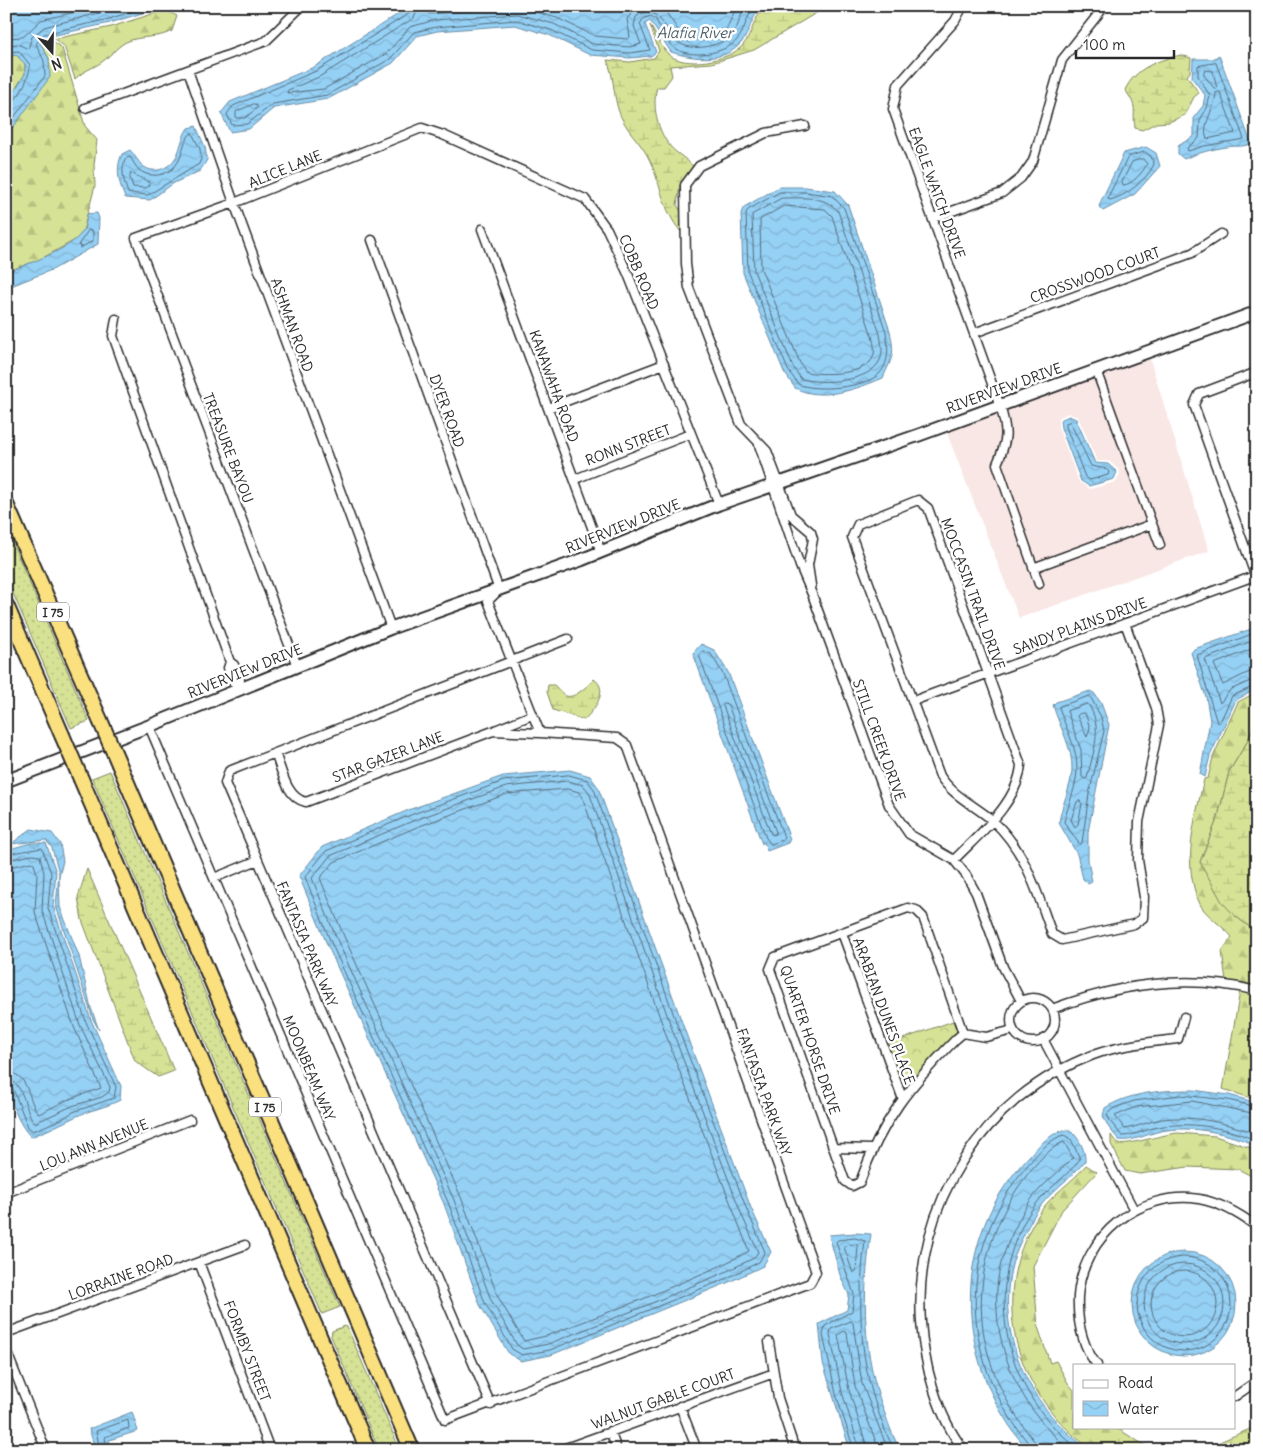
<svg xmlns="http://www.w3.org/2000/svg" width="1263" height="1456" font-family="Delius,sans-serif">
<defs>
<pattern id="grass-dots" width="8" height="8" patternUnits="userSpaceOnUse" patternTransform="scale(1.25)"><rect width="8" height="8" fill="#d6e295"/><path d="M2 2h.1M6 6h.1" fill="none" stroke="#b8c281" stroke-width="1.8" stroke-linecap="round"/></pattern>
<pattern id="forest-firs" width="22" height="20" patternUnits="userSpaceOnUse" patternTransform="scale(1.25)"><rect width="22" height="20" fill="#d6e295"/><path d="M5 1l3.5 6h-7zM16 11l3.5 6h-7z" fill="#b8c281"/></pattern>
<pattern id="wetland-marsh" width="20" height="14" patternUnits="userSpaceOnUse" patternTransform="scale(1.25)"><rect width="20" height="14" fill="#d6e295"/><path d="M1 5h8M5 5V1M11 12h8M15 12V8" fill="none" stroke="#b8c281"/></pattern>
<pattern id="park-crowns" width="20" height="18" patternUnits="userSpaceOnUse" patternTransform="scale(1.25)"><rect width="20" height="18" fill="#d6e295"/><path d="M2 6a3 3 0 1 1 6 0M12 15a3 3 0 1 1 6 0" fill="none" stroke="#b8c281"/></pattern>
<pattern id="water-waves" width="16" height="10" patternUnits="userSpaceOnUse" patternTransform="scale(1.25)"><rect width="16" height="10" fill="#95d0f5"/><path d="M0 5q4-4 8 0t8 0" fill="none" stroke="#81b3d2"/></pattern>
</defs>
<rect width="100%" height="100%" fill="#fff"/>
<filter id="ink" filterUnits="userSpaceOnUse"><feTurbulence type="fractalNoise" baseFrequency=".02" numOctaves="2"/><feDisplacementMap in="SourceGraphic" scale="10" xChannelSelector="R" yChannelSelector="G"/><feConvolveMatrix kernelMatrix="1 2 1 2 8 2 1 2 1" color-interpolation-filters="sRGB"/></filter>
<g filter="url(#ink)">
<path fill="#f9e7e5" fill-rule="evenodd" d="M1148 353 1209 551 1019 618 946 431ZM1068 413 1078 417 1097 461H1109L1119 470 1120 474 1116 482 1090 489 1079 482 1058 427V418Z"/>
<path fill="url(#grass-dots)" stroke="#808660" d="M6 528 89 721 71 728 6 577Z
M110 771 340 1307 322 1314 92 778Z
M345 1326 347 1327 400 1450H379L331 1336 332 1331Z"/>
<path fill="url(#forest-firs)" stroke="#808660" d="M165 10 177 16 172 31C158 39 141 35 126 42 118 46 110 56 102 62 93 68 83 71 75 79L64 46 54 39 111 27Z
M47 37 62 48 85 126 97 140 94 165 95 186 83 231 77 239 39 260 6 272V137L49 59 41 44Z
M16 55 25 64V74L6 104V57Z
M1257 692V724L1253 728 1247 742 1229 772 1218 817 1200 862 1233 914 1257 933V987L1226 981 1222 951 1232 937C1224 927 1204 914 1200 904 1181 865 1195 819 1204 779L1208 778 1213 757 1238 702Z
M1240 991 1257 994V1100L1223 1089Z
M1178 1133 1215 1136 1257 1150V1179L1238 1169 1188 1167 1140 1174 1125 1171 1111 1144V1135C1113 1138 1115 1142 1119 1143 1127 1146 1164 1134 1178 1133Z
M1086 1165 1097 1172 1062 1210 1033 1266 1038 1327 1050 1363 1056 1361 1068 1383 1074 1390V1427H1115L1149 1448 1203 1449 1257 1426V1450C1219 1450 1181 1450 1143 1450 1129 1450 1111 1452 1097 1450 1080 1446 1054 1417 1044 1402 1004 1345 1000 1274 1039 1214 1051 1194 1072 1183 1086 1165Z"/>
<path fill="url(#wetland-marsh)" stroke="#808660" d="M780 6 793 12 799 10 800 6H828L754 50 712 63 670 66 672 76 664 87H657C651 108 659 138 676 152 683 157 688 161 694 167L680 185 677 205 682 213 681 232C662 209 662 187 650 161 642 142 624 130 618 109 613 92 614 76 607 60L630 62 654 58 659 51 650 25C655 33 661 47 668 54 684 69 730 61 743 45 757 29 751 6 780 6Z
M1181 55 1191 58 1190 72 1187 76 1199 93 1194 97 1185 115 1169 122 1156 123 1142 130 1135 128C1132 108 1139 109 1125 90 1135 68 1158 60 1181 55Z
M594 679C610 690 594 710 584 720L553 710 547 692 548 685H554C558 688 563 695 566 696 575 699 588 685 594 679Z
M1257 724V933L1233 914 1222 902 1200 862 1218 817 1229 772 1247 742 1253 728Z
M87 869 174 1071 158 1077 135 1061 82 920 78 897Z"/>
<path fill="url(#park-crowns)" stroke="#808660" d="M953 1021 958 1034 902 1089 886 1045Z"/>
<path fill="url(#water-waves)" stroke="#6b8ea4" d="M6 6H165L110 23 47 37 41 44 49 59 50 77 6 137V104L25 74V64L16 55 6 57Z
M411 6H763C749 19 751 32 741 43 724 63 693 59 671 52L650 21 645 24 656 52 651 56 630 58 590 55 549 35 515 25 437 31 417 36 393 63 328 99 274 108 249 129 230 132 221 113 230 102 314 67Z
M1219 55 1251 143C1244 148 1236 145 1227 147 1212 149 1198 153 1184 159L1178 154V146L1194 136V117L1203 106 1205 95 1192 78 1193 59H1213Z
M196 126 205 147 207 160 200 171 174 183 150 200 125 198C119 183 115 169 122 154L130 150C135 155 138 162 143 166 153 174 166 170 174 160 181 151 181 137 188 128Z
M1146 147 1156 153 1160 166 1135 194 1103 211 1099 207 1101 201 1124 153Z
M779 187H806L835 191 848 205 890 331C895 356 893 355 883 378 857 389 822 402 795 388L784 372 743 273 741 213 744 207Z
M97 213 99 218 98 244 54 269 6 288V272C25 265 72 249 82 232 86 227 86 220 87 214Z
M1069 416 1076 419 1095 463 1108 464 1117 472 1114 479 1089 486 1081 481 1061 428 1060 420Z
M1257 627V689L1236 700 1210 756 1205 777 1200 774 1210 721 1206 697 1191 653 1194 649Z
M701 644 714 650 728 672 790 839 788 843 767 851 764 842 762 844 693 653Z
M1090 691 1094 693 1101 703 1109 725 1088 832V860L1092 882 1088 884 1083 879 1077 854 1059 823C1061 805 1071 789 1072 770 1073 747 1059 727 1053 705L1056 702Z
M570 770 590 776 598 787 689 1042 751 1208 771 1252 763 1266 727 1283 551 1355 521 1361 509 1354 480 1305 444 1204 326 942 299 876 322 847 411 809 503 776Z
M31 829 52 833 60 844 63 861 59 877 60 907 79 956 91 1008 99 1030 93 1019 56 906 59 873 52 848 46 840 11 844Z
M31 843H46L56 872 53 906 91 1020 121 1086 120 1100C105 1108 89 1110 75 1117 60 1124 47 1131 31 1137 17 1123 12 1103 6 1084V850Z
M1193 1090 1229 1095 1257 1103V1146C1230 1133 1191 1125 1161 1131 1147 1134 1133 1142 1119 1140L1109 1128 1103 1116 1105 1108C1130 1092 1164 1090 1193 1090Z
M1069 1130C1078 1135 1086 1151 1085 1161 1070 1180 1048 1192 1035 1214 1026 1230 1015 1250 1011 1269 996 1338 1032 1412 1090 1450H1028C957 1368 948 1249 1021 1165 1033 1152 1050 1130 1069 1130Z
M855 1233 871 1234C862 1296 862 1352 884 1411 889 1425 893 1438 901 1450H850L823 1363 819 1324 847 1310 849 1295 840 1275 829 1235Z
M1132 1304a52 52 0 1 1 104 0a52 52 0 1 1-104 0Z
M132 1412 138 1431 109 1440 112 1450H84L94 1445 89 1429Z"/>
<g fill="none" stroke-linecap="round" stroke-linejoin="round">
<path stroke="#556d7c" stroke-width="1" d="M413 6 410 13 316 71 233 106 227 114 232 125 247 124 273 104 327 95 390 59 414 32 436 27 516 20 551 30 592 50 630 53 650 50 640 24 643 19 650 16 655 18C660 27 666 43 674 48 691 59 724 54 737 40 746 30 745 16 756 6
M419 6 414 18 319 77 288 90 287 93 324 89 386 54 410 27 435 20 517 14 554 24 593 44 630 47 641 44 634 26 636 17C659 0 666 35 679 43 694 52 717 46 730 37 739 30 739 15 746 6
M427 6V12L429 14 518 7 557 18 595 36 628 39 630 37 627 19 637 6
M662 6 682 36 693 39 713 38 726 30 737 6
M6 38 23 37 41 20 101 6
M6 45 18 44 28 49 32 37 44 27 127 6
M6 52 19 51 30 65C30 76 18 104 6 105
M1216 63 1244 139 1204 146 1188 151 1187 148 1199 138 1200 120 1207 108 1210 96 1198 76V66Z
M1205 70 1213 71 1217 89 1214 88 1204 75Z
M1220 92 1235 133 1207 139C1201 125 1215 109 1216 93Z
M254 104 257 105V108L245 118H236V112Z
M6 128 45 76 44 61 36 44 44 34 109 19 148 6
M192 133 200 149 201 159 199 164 148 195 128 193C124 182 120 169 126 158L130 157C133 161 135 166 139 170 152 180 172 175 179 160 184 151 183 138 192 133Z
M1145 152 1151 156 1154 164C1147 180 1125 197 1109 200L1108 197 1128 157Z
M1143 159 1147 164C1143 172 1132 185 1123 185L1122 182 1132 162Z
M131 173 149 182 150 185 146 188 133 187 130 178Z
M780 192H806L832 196 844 208 886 332C888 346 890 361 880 373 867 388 815 392 798 384L788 370 748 272 746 213 748 210Z
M782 198C803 198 824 195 838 211L880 334C881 342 884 352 880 360 870 383 822 384 801 379L793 367 754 271 752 215Z
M784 206 825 209 832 216 872 336C874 344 877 355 870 362 858 375 822 375 806 372L800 363 761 269 760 220Z
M89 230 93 231V241L80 248 79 244Z
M1070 422 1091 466 1106 469 1109 472 1108 475 1090 480 1085 477 1066 427V423Z
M1257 632 1197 655 1217 723 1220 722 1232 696 1257 685
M1257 639 1205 659 1220 703 1230 690 1257 678
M1257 647 1214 664 1223 685 1247 673 1257 671
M703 651 711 654 723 674 784 837 783 840 771 844 766 838 699 655Z
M1090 696 1101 717 1104 731 1089 794 1082 843 1080 845 1064 822C1068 804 1077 787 1077 768 1077 746 1065 728 1059 707Z
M725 703 728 705 776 832 774 835 771 834 723 706Z
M1088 704C1104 727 1093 753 1087 778L1085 779 1082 777 1081 750 1067 711Z
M1085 713 1090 728 1087 737 1077 716 1079 714Z
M569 775 587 780 594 789 684 1044 747 1210 765 1252 759 1262 725 1279 550 1350 522 1355 512 1349 485 1303 448 1202 330 940 305 877 326 851 413 814 504 781Z
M568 781 583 785 589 792 678 1046 741 1213 758 1252 754 1258 723 1273 645 1306 548 1344 523 1349 517 1345 491 1300 454 1200 336 937 312 878 330 856 415 820 506 787Z
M568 789 579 792 582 796 671 1049 749 1251 720 1266 643 1299 546 1336 524 1341 498 1297 461 1197 343 934 320 878 334 862 417 827 507 794Z
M1080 801 1082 804 1078 824 1075 827 1071 820 1077 802Z
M6 854 42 848 51 873 48 908 86 1022 116 1087 114 1098 73 1112 62 1119 33 1131 28 1127 13 1089 6 1086
M6 860 32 855 40 856 44 873 42 910 80 1025 110 1087 109 1092 102 1097 72 1106 35 1123C24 1112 25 1081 6 1079
M6 868 31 862 34 864 37 874 35 912 74 1027 101 1088 67 1100 39 1114C26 1100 31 1073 6 1072
M1257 1107 1228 1100 1180 1095 1134 1101 1114 1108 1107 1114 1110 1121 1122 1136C1136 1136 1150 1127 1164 1126 1194 1122 1230 1128 1257 1141
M1257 1114 1192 1101 1136 1107 1115 1116 1125 1129C1138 1127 1149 1121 1162 1119 1194 1115 1227 1123 1257 1134
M856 1244 858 1246 856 1271 853 1273 844 1247Z
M1137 1304a47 47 0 1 1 94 0a47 47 0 1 1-94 0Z
M1144 1304a40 40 0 1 1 80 0a40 40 0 1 1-80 0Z
M1151 1304a33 33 0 1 1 66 0a33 33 0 1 1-66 0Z
M96 1450 99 1445 96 1431 128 1420 129 1428 105 1437 107 1450
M854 1450 836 1394 823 1335 825 1326 852 1311 854 1294 836 1242 838 1240 855 1238 865 1241C858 1299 858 1355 878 1411 883 1424 887 1438 895 1450
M860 1450 842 1392 830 1334 831 1329 851 1321 853 1323 862 1384 888 1450
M868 1450 849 1390 838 1335 844 1331 847 1333 855 1386 879 1450
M1031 1450 1030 1445C976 1380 958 1296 994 1218 1002 1202 1010 1186 1022 1172 1032 1160 1048 1139 1064 1135L1071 1139 1080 1159C1067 1177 1046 1189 1033 1208 979 1285 1004 1398 1081 1450
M1037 1450 1035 1442C974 1366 963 1282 1012 1197 1022 1180 1045 1149 1064 1142L1073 1158C1057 1174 1038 1187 1026 1207 1016 1225 1005 1247 1000 1267 986 1335 1017 1407 1070 1450"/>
<g stroke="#2b2b2b" stroke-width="11">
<path id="street" d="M963 6 955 21 898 85 893 109 1000 406C1008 432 1008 439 997 464L1039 584
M188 70 234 203 391 628
M85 108 266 41 302 6
M805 126 766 133 699 166 685 185 686 264 689 288 741 424 767 451 791 515 811 532 813 539 808 565 811 585
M933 218 1002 193 1021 178 1033 161 1062 60 1100 12
M482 229 601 552
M116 319 113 336 230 662 234 665 240 680 238 685
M974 333 1192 253 1221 234
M1096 370 1152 524
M548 408 664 364
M759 445 800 566 812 594 889 805 909 834 954 860 966 875 976 893 1003 967 1021 1001
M575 479 690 434
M1033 568 1152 524 1160 545
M1255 575 1194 405 1199 394 1252 374 1257 376
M230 662 228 668 233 682 239 688
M297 666 136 238 234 203 422 128 443 135 585 199 607 229 628 274 719 504
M913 701 1257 575
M149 726 445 1420 810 1283 816 1272 627 745 617 738 540 733 488 601 499 590 372 240
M495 730 532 715
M275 753C282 770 286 798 306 802L493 731 540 733
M954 860C979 834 1018 803 1021 765L928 508 918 500 858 524 852 537 940 776C953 796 974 805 992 820 1026 850 1037 893 1052 934L1062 940 1134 924 1143 918 1144 897 1138 860 1139 822 1159 725 1156 708 1125 623
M214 878 258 860
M842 933 902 1097
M1011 1020a22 22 0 1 1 44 0a22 22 0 1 1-44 0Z
M1052 1009C1118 984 1187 973 1257 991
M963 1033 923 917 916 910 908 908 775 957 770 969 845 1181 852 1186 860 1182C882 1119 910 1086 956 1039L963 1033 986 1037 1013 1030
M1043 1039 1134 1210
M834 1148 871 1149
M6 1193 190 1120
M199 1262 270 1450
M6 1333 245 1245
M769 1342 778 1398 795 1450
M6 1350 46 1450
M1097 1365C1082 1346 1077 1320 1078 1296 1083 1236 1139 1190 1199 1199 1221 1203 1240 1214 1257 1227
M1234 1397 1257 1381
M491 1405 225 783 229 771 568 639
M680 1406 697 1450
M610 1431 617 1450
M560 1450 774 1373
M964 1450C937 1416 924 1364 921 1322 913 1206 983 1096 1093 1055 1120 1045 1150 1042 1178 1039L1184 1017"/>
</g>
<g stroke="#2b2b2b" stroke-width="15">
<path id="secondary" d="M6 781 149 726 391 628 581 560 719 504 919 435 1257 312"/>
</g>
<g stroke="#2b2b2b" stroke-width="18">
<path id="highway" d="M6 504 100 720
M6 605 62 735
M119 764 412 1450
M81 779 368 1450"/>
</g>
<use href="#street" stroke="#fff" stroke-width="8"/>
<use href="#secondary" stroke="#fff" stroke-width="11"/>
<use href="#highway" stroke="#fbe080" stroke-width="14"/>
<g stroke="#2b2b2b" stroke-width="18" stroke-linecap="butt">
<path id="highway-bridge" d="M100 720 119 764
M62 735 81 779"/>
</g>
<use href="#highway-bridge" stroke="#fbe080" stroke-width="14"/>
</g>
</g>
<g text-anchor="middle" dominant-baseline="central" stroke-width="5" stroke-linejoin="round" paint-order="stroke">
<g fill="#fff" stroke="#6b6b6b" stroke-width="1">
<rect x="37" y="602.5" width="32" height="19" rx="4"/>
<rect x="249" y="1097.5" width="32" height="19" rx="4"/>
</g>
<g font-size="12" font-weight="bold" fill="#2b2b2b">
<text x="53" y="612">I 75</text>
<text x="265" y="1107">I 75</text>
</g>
<g font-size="14" fill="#2b2b2b" stroke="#fff">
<text transform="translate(285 169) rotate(-22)">ALICE LANE</text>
<text transform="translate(937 193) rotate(70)">EAGLE WATCH DRIVE</text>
<text transform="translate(639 272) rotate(67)">COBB ROAD</text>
<text transform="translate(1095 275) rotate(-20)">CROSSWOOD COURT</text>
<text transform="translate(292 325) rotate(70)">ASHMAN ROAD</text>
<text transform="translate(554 386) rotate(70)">KANAWAHA ROAD</text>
<text transform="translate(1004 388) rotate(-20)">RIVERVIEW DRIVE</text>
<text transform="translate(447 411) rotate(70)">DYER ROAD</text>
<text transform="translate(628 445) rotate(-21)">RONN STREET</text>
<text transform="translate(228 448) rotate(69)">TREASURE BAYOU</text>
<text transform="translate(623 526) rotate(-22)">RIVERVIEW DRIVE</text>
<text transform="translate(973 594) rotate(70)">MOCCASIN TRAIL DRIVE</text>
<text transform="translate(1080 626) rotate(-20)">SANDY PLAINS DRIVE</text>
<text transform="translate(245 671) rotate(-22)">RIVERVIEW DRIVE</text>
<text transform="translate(879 740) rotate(70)">STILL CREEK DRIVE</text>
<text transform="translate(388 757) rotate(-21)">STAR GAZER LANE</text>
<text transform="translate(307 944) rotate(67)">FANTASIA PARK WAY</text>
<text transform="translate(884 1011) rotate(70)">ARABIAN DUNES PLACE</text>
<text transform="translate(810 1040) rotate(71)">QUARTER HORSE DRIVE</text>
<text transform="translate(309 1068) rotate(67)">MOONBEAM WAY</text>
<text transform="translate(764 1092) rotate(70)">FANTASIA PARK WAY</text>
<text transform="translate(94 1145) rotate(-22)">LOU ANN AVENUE</text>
<text transform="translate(121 1277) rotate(-20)">LORRAINE ROAD</text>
<text transform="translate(247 1351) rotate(69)">FORMBY STREET</text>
<text transform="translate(663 1399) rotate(-20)">WALNUT GABLE COURT</text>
</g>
<g font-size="15" font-style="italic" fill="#4b5d68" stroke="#fff">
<text x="695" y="32">Alafia River</text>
</g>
</g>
<rect width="1263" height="1456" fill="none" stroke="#fff" stroke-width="25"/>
<rect x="12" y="12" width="1238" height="1431" fill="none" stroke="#2b2b2b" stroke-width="2" filter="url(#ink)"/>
<rect x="1073" y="1364" width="162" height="65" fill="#ffffff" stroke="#aaaaaa"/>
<rect x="1083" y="1380" width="25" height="8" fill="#ffffff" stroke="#aaaaaa"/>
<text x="1118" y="1388" font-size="15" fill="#2b2b2b">Road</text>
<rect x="1083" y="1401" width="25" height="15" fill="url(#water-waves)" stroke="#aaaaaa"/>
<text x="1118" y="1414" font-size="15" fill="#2b2b2b">Water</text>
<g transform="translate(52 52) rotate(160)" stroke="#ffffff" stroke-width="4" paint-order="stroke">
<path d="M0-4L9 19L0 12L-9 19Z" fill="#2b2b2b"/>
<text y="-8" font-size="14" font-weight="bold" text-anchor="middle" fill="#2b2b2b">N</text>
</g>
<path d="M1076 50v8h98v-8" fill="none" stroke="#2b2b2b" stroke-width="2.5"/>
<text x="1083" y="50" font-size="15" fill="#2b2b2b" stroke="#ffffff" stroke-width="4" paint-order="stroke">100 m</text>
</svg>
